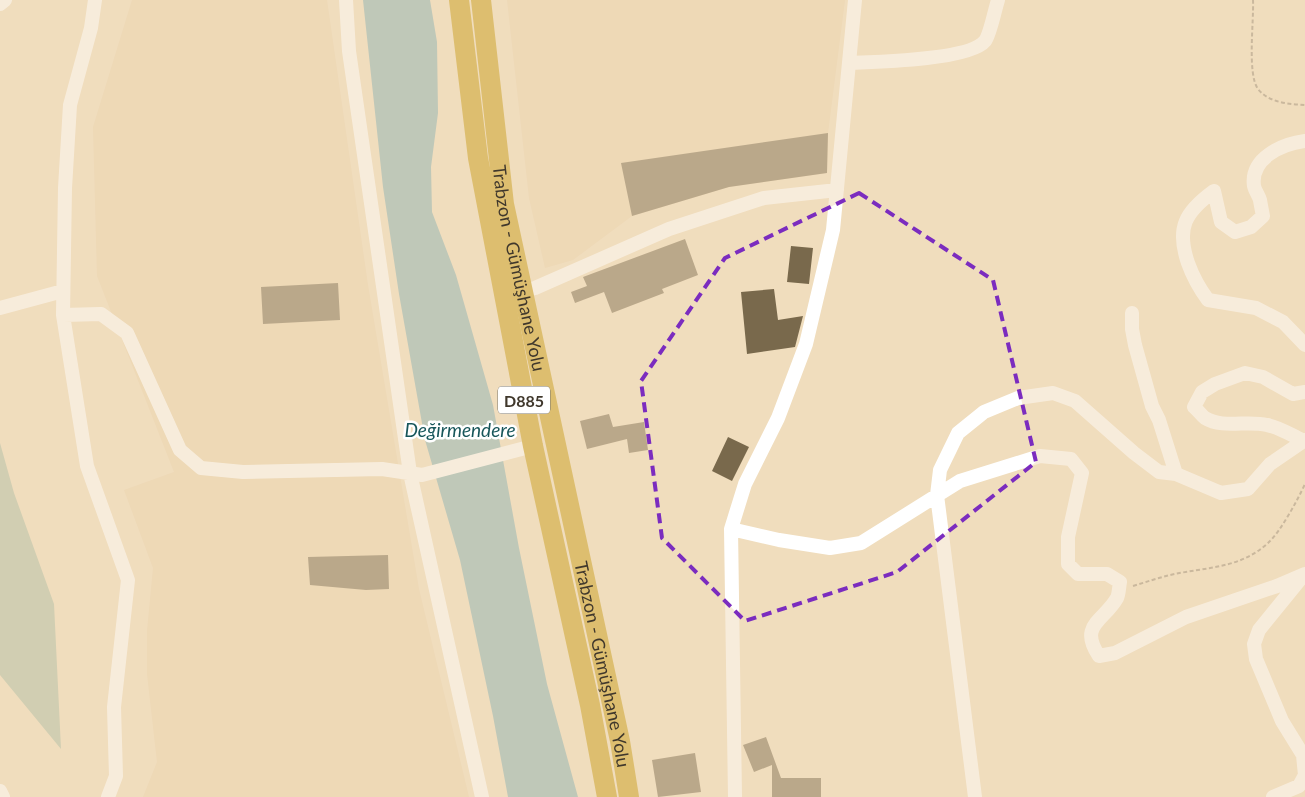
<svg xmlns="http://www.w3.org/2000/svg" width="1305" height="797" font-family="Lato,sans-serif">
<rect width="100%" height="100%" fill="#f0ddbd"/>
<path fill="#ead4ad" d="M132 0H327L368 285 419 589 469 797H143L157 762 147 674V631L153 568 124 490 174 472 97 276 93 127Z
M507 0H845L828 133 827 173 729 187 632 216 573 260 545 268 529 198Z"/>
<path fill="#aabda4" d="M0 443 14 493 54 604 61 749 0 675Z"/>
<path fill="#83afb2" d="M363 0H430L437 42 438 113 431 167 432 212 456 275 493 405 519 548 547 684 578 797H508L493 716 460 560 425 440 399 294 383 187Z"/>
<path fill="#79694c" d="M828 133 827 173 729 187 632 216 621 163Z
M685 239 698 275 662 289 664 293 612 313 604 292 575 303 571 292 587 286 583 277Z
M791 246 813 248 809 284 787 282Z
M338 283 340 320 263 324 261 287Z
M774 289 778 320 803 316 795 347 747 354 741 292Z
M609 414 613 427 644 422 648 450 629 453 627 439 587 449 580 421Z
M728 437 749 447 732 481 712 471Z
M388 555 389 589 366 590 310 585 308 557Z
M766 737 781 778H821V797H772V765L754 772 743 745Z
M695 753 701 792 658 797 652 760Z"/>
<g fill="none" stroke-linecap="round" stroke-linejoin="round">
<path stroke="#9b8d77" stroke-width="2" stroke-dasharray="4 2.5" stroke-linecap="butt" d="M1253 0C1254 21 1247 74 1258 89 1269 103 1289 104 1305 105
M1133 586C1146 582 1158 578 1170 575 1205 567 1240 569 1268 543 1281 531 1297 501 1305 484"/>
<path stroke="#fff" stroke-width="14" d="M95 0 91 28 70 105 65 188 63 315 87 466 128 580 114 707 116 776 108 797
M346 0 349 51 410 473 482 797
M0 4 5 0
M849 63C875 62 970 60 985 41 990 35 995 9 998 0
M1305 141C1282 144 1250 158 1254 186 1255 191 1259 196 1260 200 1261 206 1262 211 1263 216L1251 227 1235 232 1221 222 1214 191C1185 212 1176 228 1188 263 1193 277 1199 288 1208 300L1256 308 1283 322 1305 345
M523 291 535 288 669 229 764 198 837 190
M0 308 63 291
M1132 313V329L1135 345 1152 406 1159 420 1176 474
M63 315 101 314 127 333 180 450 201 468 243 472 382 469 422 475 533 446
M1302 440C1291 435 1279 427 1267 425 1247 420 1223 429 1205 418 1201 415 1198 410 1194 407L1202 392 1215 384 1245 373 1263 377 1293 394 1305 392
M731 529 779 540 830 548 861 543 960 481 1040 456 1071 459 1082 473 1068 537V564L1078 574H1107L1120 582C1119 587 1119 594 1117 598 1104 621 1078 625 1099 656L1115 653 1186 617 1277 586 1305 574
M0 791 3 797
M735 797 731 529 745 484 778 418 806 344 833 230 855 0
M975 797 937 495 940 470 958 433 984 412 1018 398 1053 393 1075 401 1134 453 1159 472 1176 474 1221 493 1248 489 1270 464 1305 440
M1273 797 1299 786 1305 775 1303 755 1282 721 1256 659 1254 644 1259 630 1302 577"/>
<g stroke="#c59a11" stroke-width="20">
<path d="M459 0 478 158 533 446 590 705 607 797"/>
<path id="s1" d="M481 0 504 204 620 741 629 797"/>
</g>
</g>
<path d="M0 0H1305V797H0ZM859 193 993 280 1036 462 897 572 745 621 662 538 641 381 725 258Z" fill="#f0ddbd" fill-opacity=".55" fill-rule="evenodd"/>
<path fill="none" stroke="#7b2cbf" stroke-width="4" stroke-dasharray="10 6" stroke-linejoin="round" d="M859 193 993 280 1036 462 897 572 745 621 662 538 641 381 725 258Z"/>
<g text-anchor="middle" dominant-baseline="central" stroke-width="5" stroke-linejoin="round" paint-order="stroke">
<rect fill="#fff" stroke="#79746b" stroke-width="1" x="498" y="386.5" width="52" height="27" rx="4"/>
<g font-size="16" font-weight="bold" fill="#40382c">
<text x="524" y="400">D885</text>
</g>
<g font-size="18" fill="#40382c" stroke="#fff">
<text stroke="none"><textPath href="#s1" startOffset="271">Trabzon - Gümüşhane Yolu</textPath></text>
<text stroke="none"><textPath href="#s1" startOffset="676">Trabzon - Gümüşhane Yolu</textPath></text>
</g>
<g font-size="19" font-style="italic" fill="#17565a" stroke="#fff">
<text x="460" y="429">Değirmendere</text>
</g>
</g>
</svg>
